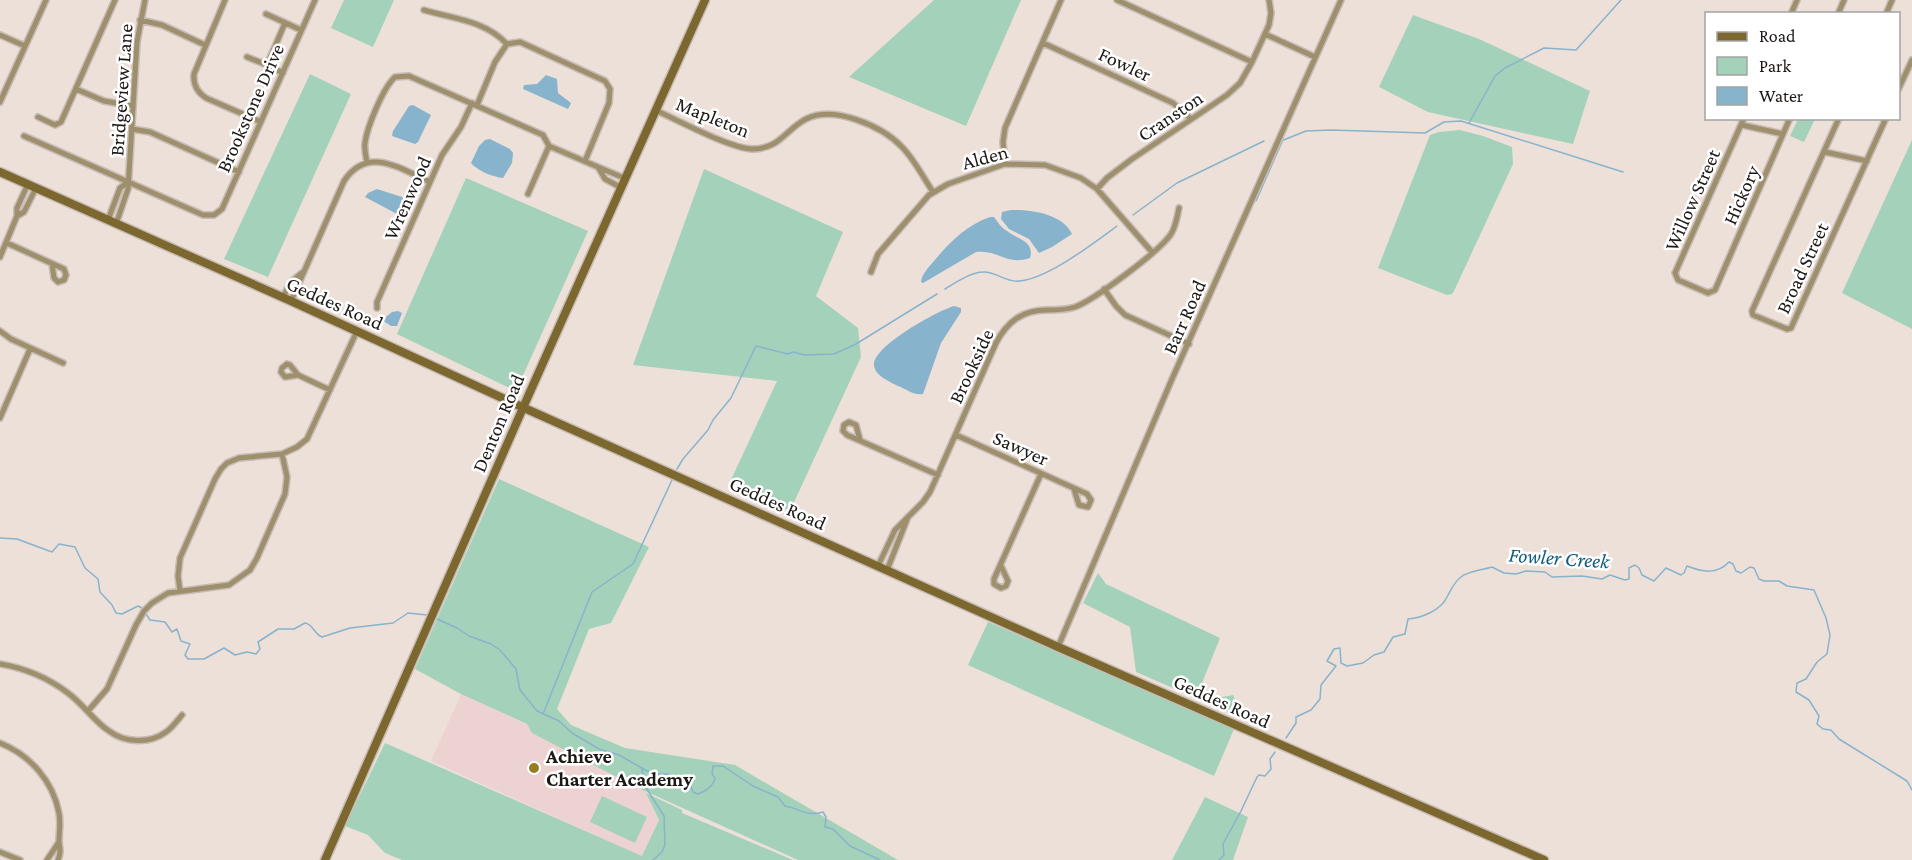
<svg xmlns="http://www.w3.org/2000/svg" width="1912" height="860" font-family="'Crimson Pro',serif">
<rect width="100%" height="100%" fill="#ede0d9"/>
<path fill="#edd2d2" d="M461 694 638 775 659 820 643 857 431 761Z"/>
<path fill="#a4d1ba" d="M344 0H394L373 47 331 28Z
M934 0H1021L966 126 849 77Z
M1413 15 1479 39 1590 91 1573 144 1428 112 1379 87Z
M310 74 351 94 268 277 224 259Z
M1798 119H1815L1804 142 1790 136Z
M1460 130 1483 136 1512 147 1513 164 1454 291 1452 294 1447 295 1378 268 1430 135 1439 132Z
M1912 140V329L1842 293Z
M704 169 843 232 816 296 858 328 861 357 790 511 729 484 777 381 633 365Z
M466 178 588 231 516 391 397 334Z
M499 479 649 547 611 623 589 629 557 709 571 725 625 748 735 765 898 860H798L636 787 532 733 527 724 461 694 415 669Z
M1098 573 1106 584 1220 638 1196 698 1136 672 1130 627 1083 603Z
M988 622 1234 729 1214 776 968 665Z
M1233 695 1243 718 1204 702 1206 700Z
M385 743 642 856 659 820 646 793 682 810V813L793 860H402L385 853 368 835 345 826Z
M602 796 647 817 635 843 590 822Z
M1205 797 1248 817 1233 860H1172Z"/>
<path fill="#88b3cc" d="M546 75 557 79 558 93 571 103 568 109 523 89 524 85 537 84Z
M413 105 431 115 418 142 415 144 392 136 393 131 409 106Z
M490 139 510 149 513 153 512 163 503 178C493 177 478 171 471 163L479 146 485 140Z
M377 189 402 197 410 205 402 214H397L365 197 368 193Z
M1011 210C1031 209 1063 214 1072 234L1052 247 1039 253 1029 239 1009 229 1001 219 1002 212Z
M990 217H994C998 223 1002 228 1007 231 1017 239 1035 241 1030 258 1006 266 998 249 976 252L923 283 921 282C922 274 928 268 934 261 950 242 965 226 990 217Z
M954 306 961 308V312L941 343 923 394C915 396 906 389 898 386 890 382 874 375 874 365 873 346 937 311 954 306Z
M398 311 402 313 397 326H391L382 320 392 312Z"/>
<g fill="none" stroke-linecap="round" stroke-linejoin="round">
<path stroke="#88b3cc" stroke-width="1.5" d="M1469 123 1495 76 1505 68 1544 48 1576 50 1621 0
M1281 141 1306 131 1331 130 1425 133 1444 122 1461 121 1623 172
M1256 201 1282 142
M1133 215 1177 183 1264 141
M945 289C955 283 971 272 983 272 996 271 1006 283 1019 281 1047 279 1094 243 1117 226
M677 469 683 459 708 430 713 420 731 398 756 346 788 354 793 352 805 355 834 354 856 344 937 294
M0 538 17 539 52 552 59 544 75 547 85 568 98 579 100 592 112 605 116 613 122 614 138 606 144 609
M146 614 150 620 165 622 172 632 177 629 181 641 190 644 185 655 188 659H204L224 648 235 655 247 652 256 654 260 649 258 642 278 629H294L305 623C313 624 314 634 322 637L350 628 393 623 408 613 427 615
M437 619 457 628 469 636 491 644 500 650 516 669 520 690 537 711 559 721 572 733 599 749 619 755 647 771 659 774H669L682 785 691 787 693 792 698 794C705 792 714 785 715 778L712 774 713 766H723L753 786 778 797 785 806C801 809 806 817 823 812L826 817 825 827 833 829 850 846 880 860
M543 714 592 592 633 564 672 480
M1286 738 1296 723V717L1311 710 1320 699 1321 685 1336 666 1327 661 1334 649 1340 648 1341 663 1347 666 1363 663 1374 655 1384 652 1393 637 1405 634 1408 619C1422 618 1441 610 1447 597 1451 590 1454 582 1461 577 1468 571 1483 570 1492 567L1504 573 1516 574 1526 571 1545 572 1552 577 1582 576 1602 579 1610 575 1625 580 1629 579V568L1635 565 1639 568 1642 575 1654 581 1666 568 1681 575 1684 573 1687 566C1702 572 1717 575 1729 562L1733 564 1736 571 1741 573 1750 567 1754 568 1759 579 1764 581H1779L1787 586 1814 590 1826 618 1830 635 1827 654 1817 662 1806 679 1797 683 1796 692 1809 700 1819 716 1817 724 1823 729 1831 730 1839 739 1907 781 1912 790
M642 769 645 786 664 816 665 845 662 852 653 860
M1219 860 1224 855 1223 844 1241 811 1257 777 1259 775 1265 776 1271 769 1270 759 1275 752"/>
<g stroke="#c7bcb6" stroke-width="8">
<path id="street" d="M225 0 194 74C193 84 197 92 206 98L261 122
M1117 0 1252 62
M424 10C454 19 484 20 507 44L520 42 605 81 610 89 609 103 585 161
M266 14 301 30
M1791 14 1797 0
M1838 14 1844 0
M1886 14 1892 0
M140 20 162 25 205 45
M1265 34 1315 57
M0 35 25 46
M1043 43 1173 103 1191 119
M247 57 267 65
M283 73 267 65 285 23
M76 89 104 101 133 106
M1898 90 1912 60
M0 102 46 0
M477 105 495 62 507 44
M655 110C678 120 729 148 752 149 780 149 785 130 806 119 834 105 882 126 902 147 914 159 923 177 933 192
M38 117 55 125 61 122 115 0
M1744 118 1675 273 1678 280 1708 293 1715 290 1790 118
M1839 118 1752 311 1753 315 1787 329 1791 328 1886 118
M1742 125 1783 134
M132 129 150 132 239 172
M24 136 203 215H214L222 209 315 0
M549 146 598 167
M1825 152 1867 161
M367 163C366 156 364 150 365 143 367 127 383 88 395 77L409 76 543 135 549 146 528 194
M1005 164 1003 142 1005 128 1061 0
M28 184 17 208V216L24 212 36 188
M620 187 605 179 598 167 624 178
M1097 189 1107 178 1132 159 1205 110 1227 95 1240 83 1252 62 1269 25 1271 13 1269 0
M108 220 120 188 128 182
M116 224 128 189 137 42 145 0
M7 243 64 269 66 275 64 280 58 282 54 278 52 264
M0 257 17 216
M871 272 878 254 929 195 948 184 1005 164 1045 165 1081 178 1097 189 1152 252
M1104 289 1116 306 1125 315 1189 344
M283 297 291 282 303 272
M291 301 344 181C368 145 401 169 430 182
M377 308V302L442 155 461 127 472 103
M0 331 11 339 63 363
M298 375 290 365 287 364 282 368 281 372 285 377 298 375 330 390
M0 418 30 349
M956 435 1087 494 1091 500 1088 507 1079 505 1074 489
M860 440 856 425 849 422 844 425 843 431 847 435 938 475
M878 566 895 530 923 502 930 492 996 343C1007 322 1022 310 1047 310 1056 310 1066 310 1075 307 1094 300 1160 251 1171 234 1176 226 1177 217 1179 208
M1001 566 1008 581 1006 586 1001 588 994 584V579L1041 474
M887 570 908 517
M180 591 178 576 180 558 215 479 221 469 227 463 239 458 282 454 297 447 307 439 357 331
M1058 647 1172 379 1341 0
M0 664C24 668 48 678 68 693 83 704 94 721 109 731 125 743 150 744 166 732 172 728 177 721 182 715
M88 711 107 689 136 625 144 611 152 603 168 593 229 585 250 570 257 558 285 494 287 477 282 454
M0 743C30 755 53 781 59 813 61 823 59 832 59 842 60 849 61 853 58 860
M0 852 20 860
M47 860 59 842"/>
</g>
<g stroke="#c7bcb6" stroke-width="11">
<path id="secondary" d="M0 172 291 301 522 407 1058 647 1544 860
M325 860C450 572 576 286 705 0"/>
</g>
<use href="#street" stroke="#9e906c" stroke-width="5"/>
<use href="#secondary" stroke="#7c682e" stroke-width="8"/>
</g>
<circle fill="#947d24" stroke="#fff" stroke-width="2" cx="534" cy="768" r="6"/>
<g text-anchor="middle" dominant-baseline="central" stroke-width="5" stroke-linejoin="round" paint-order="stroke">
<g font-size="20" fill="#1c1816" stroke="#fff">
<text transform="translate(1125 64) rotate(25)">Fowler</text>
<text transform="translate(121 90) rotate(-86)">Bridgeview Lane</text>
<text transform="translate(250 108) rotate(-66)">Brookstone Drive</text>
<text transform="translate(1170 116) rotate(-34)">Cranston</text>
<text transform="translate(713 117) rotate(22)">Mapleton</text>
<text transform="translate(985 157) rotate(-15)">Alden</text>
<text transform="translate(1741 195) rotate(-66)">Hickory</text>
<text transform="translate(407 198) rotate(-66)">Wrenwood</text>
<text transform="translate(1692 200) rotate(-66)">Willow Street</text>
<text transform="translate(1802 268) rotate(-65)">Broad Street</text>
<text transform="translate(335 303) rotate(24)">Geddes Road</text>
<text transform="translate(1184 317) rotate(-66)">Barr Road</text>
<text transform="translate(971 366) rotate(-65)">Brookside</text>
<text transform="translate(498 423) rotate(-67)">Denton Road</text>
<text transform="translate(1021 448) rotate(24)">Sawyer</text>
<text transform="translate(778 503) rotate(24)">Geddes Road</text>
<text transform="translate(1222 701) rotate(24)">Geddes Road</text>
</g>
<g font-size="20" font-weight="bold" fill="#1c1816" stroke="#fff" text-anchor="start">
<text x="546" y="756">Achieve<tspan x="546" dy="23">Charter Academy</tspan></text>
</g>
<g font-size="21" font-style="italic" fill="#105c7f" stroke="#fff">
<text transform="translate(1559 558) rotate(4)">Fowler Creek</text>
</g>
</g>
<rect x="1705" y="12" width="195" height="108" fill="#ffffff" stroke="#a4a3a2" stroke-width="1.5"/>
<rect x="1717" y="32" width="30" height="9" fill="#7c682e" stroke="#a4a3a2" stroke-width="1.5"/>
<text x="1759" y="42" font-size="18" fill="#1c1816">Road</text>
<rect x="1717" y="57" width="30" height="18" fill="#a4d1ba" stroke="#a4a3a2" stroke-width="1.5"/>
<text x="1759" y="72" font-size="18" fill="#1c1816">Park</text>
<rect x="1717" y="87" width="30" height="18" fill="#88b3cc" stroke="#a4a3a2" stroke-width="1.5"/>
<text x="1759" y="102" font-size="18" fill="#1c1816">Water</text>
</svg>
